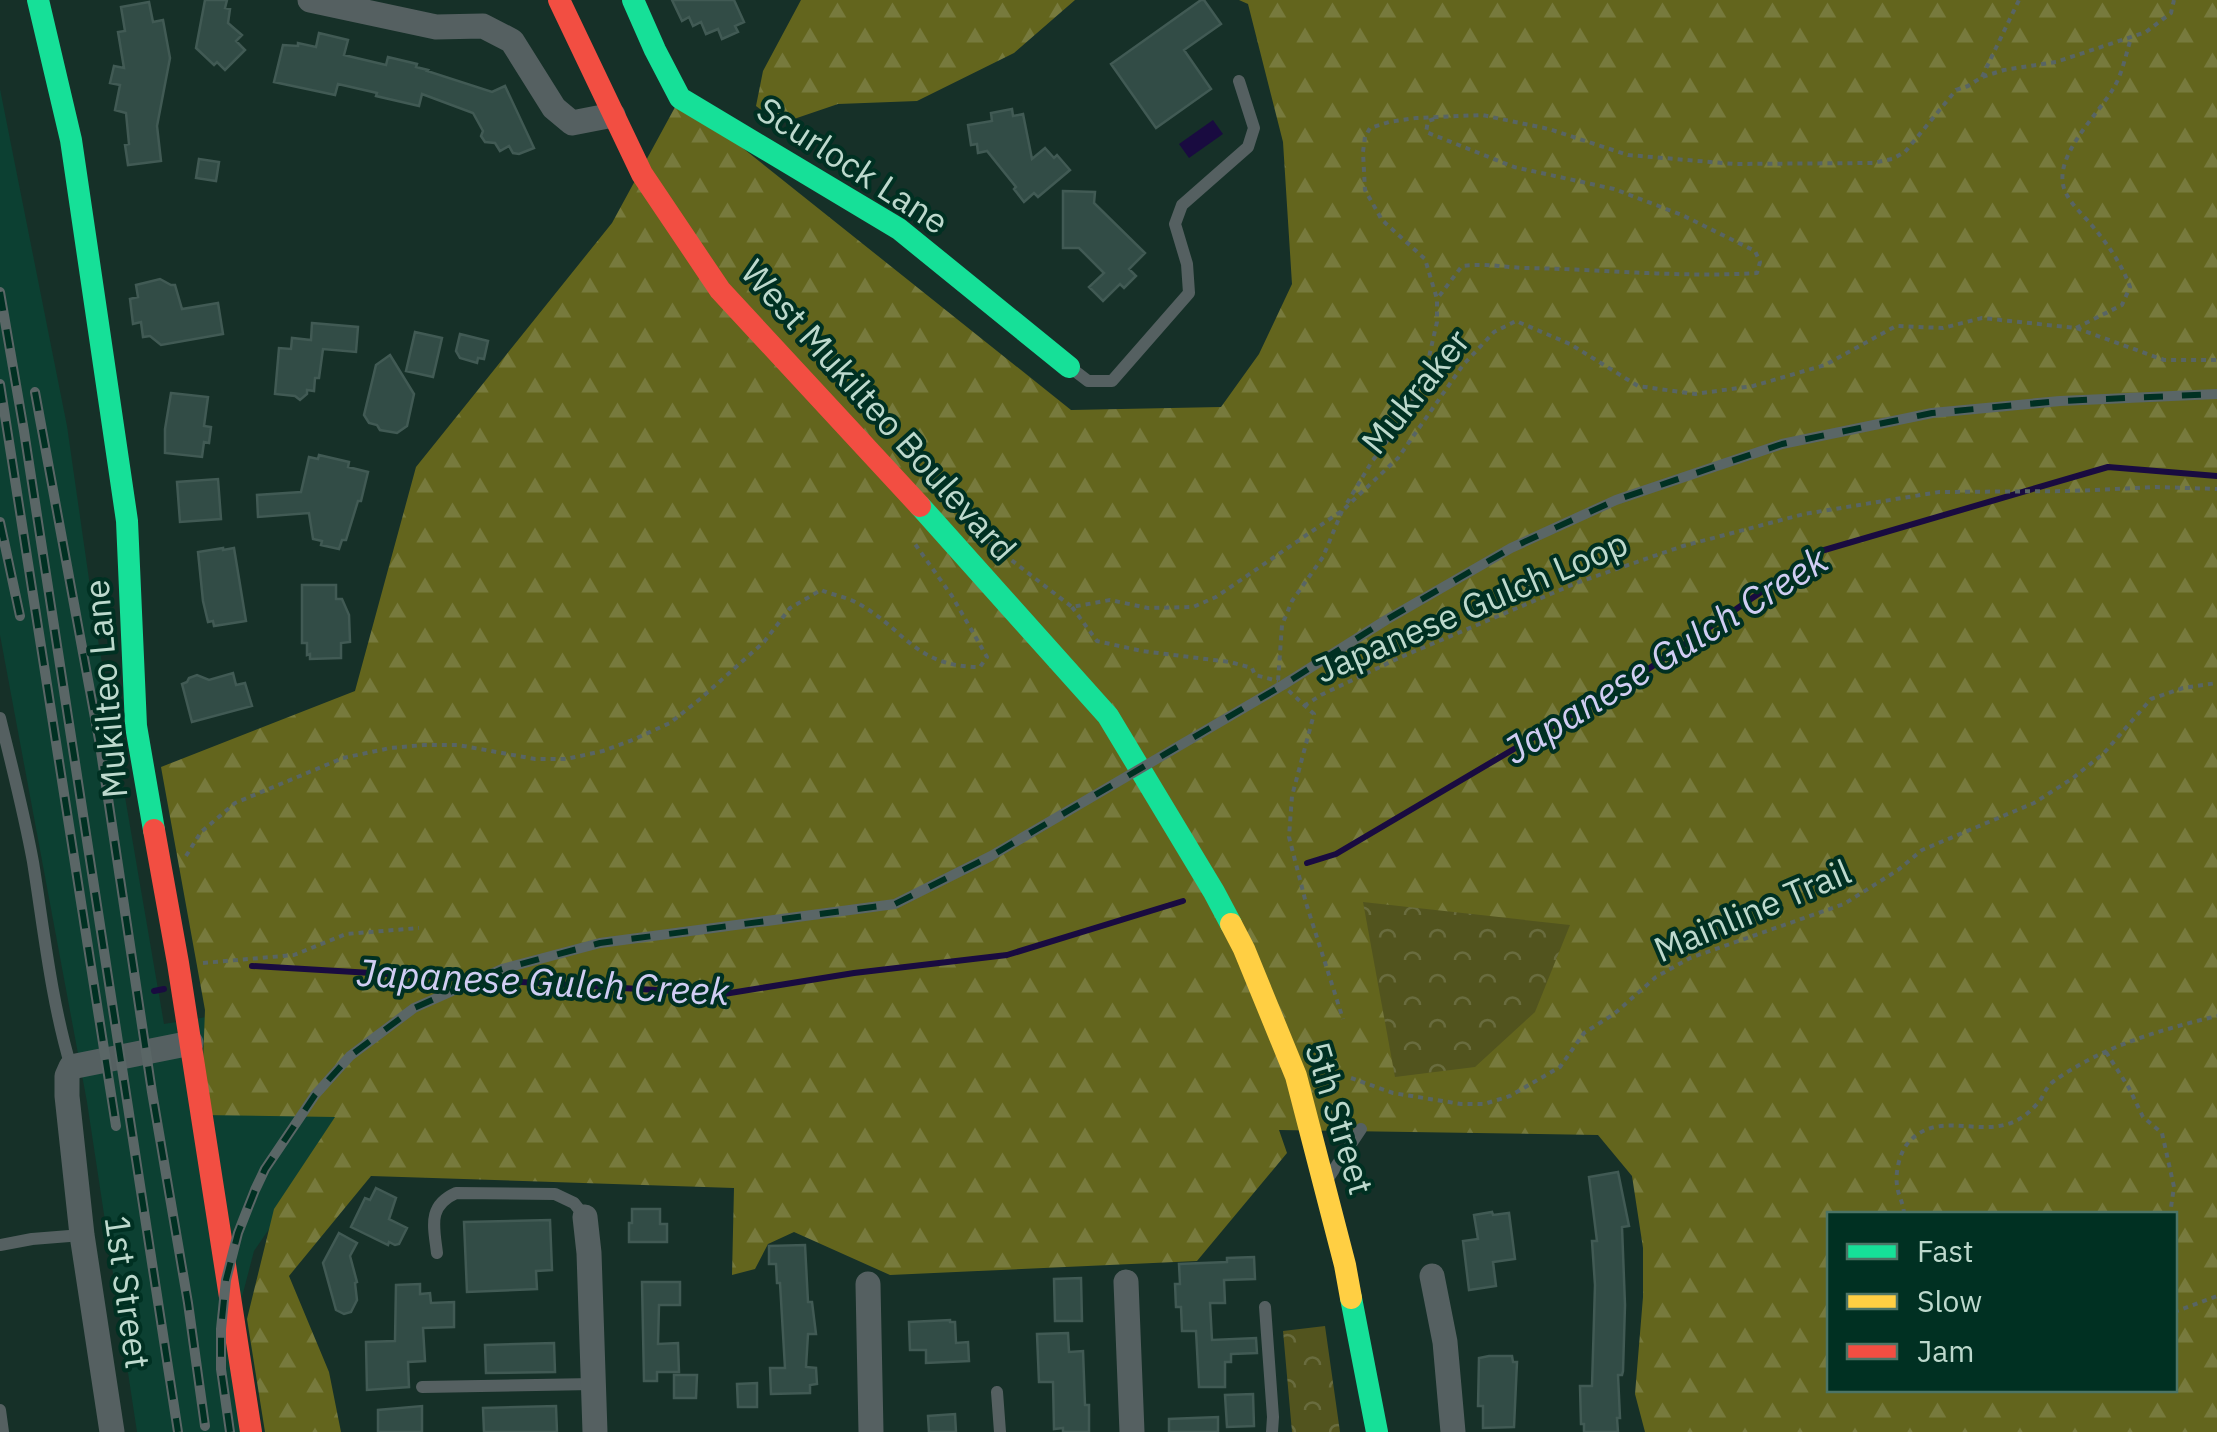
<svg xmlns="http://www.w3.org/2000/svg" width="2217" height="1432" font-family="'IBM Plex Sans',sans-serif">
<defs>
<pattern id="forest-firs" width="22" height="20" patternUnits="userSpaceOnUse" patternTransform="scale(2.5)"><rect width="22" height="20" fill="#63651d"/><path d="M5 1l3.5 6h-7zM16 11l3.5 6h-7z" fill="#777a3d"/></pattern>
<pattern id="park-crowns" width="20" height="18" patternUnits="userSpaceOnUse" patternTransform="scale(2.5)"><rect width="20" height="18" fill="#52541e"/><path d="M2 6a3 3 0 1 1 6 0M12 15a3 3 0 1 1 6 0" fill="none" stroke="#696c3e"/></pattern>
</defs>
<rect width="100%" height="100%" fill="#163028"/>
<path fill="#0c4032" d="M0 89 67 426 96 628 164 1024 273 1006 350 1111 254 1251 231 1339 246 1432H137L87 1102 0 635Z"/>
<path fill="url(#forest-firs)" fill-rule="evenodd" d="M801 0H1075L1014 53 917 101 838 104 791 120 776 121 756 106 763 71Z
M1239 0H2217V1432H1645L1635 1394 1643 1297V1248L1632 1176 1598 1135 1279 1130 1287 1153 1197 1261 890 1275 794 1232 768 1244 755 1269 732 1275 734 1188 371 1176 289 1276 329 1372 341 1432H265L247 1319 274 1209 335 1117 201 1115 205 1010 161 767 355 691 416 467 612 223 680 98 1071 410 1221 407 1259 354 1292 284 1283 142 1248 4ZM1830 1214H2174V1390H1830Z"/>
<path fill="url(#park-crowns)" d="M1363 902 1570 925 1535 1012 1475 1067 1395 1077Z
M1325 1326 1340 1432H1292L1283 1331Z"/>
<path fill="#190b40" d="M1213 120 1223 134 1189 158 1179 144Z"/>
<g fill="none" stroke-linecap="round" stroke-linejoin="round">
<path stroke="#190b40" stroke-width="6" d="M1307 863 1336 854 1641 674 1821 551 2108 467 2217 476
M252 966 724 994 854 973 1007 955 1183 901
M154 991 164 989"/>
</g>
<path fill="#324c46" stroke="#415a54" stroke-width="2.5" d="M205 0H227L225 8 230 9 228 23 242 35 236 41 245 50 225 70 217 62 214 65 196 48Z
M672 0H734L744 22 735 26 738 32 722 39 718 29 706 34 701 22 693 26 689 17 682 21Z
M1201 0H1204L1221 24 1184 50 1211 89 1156 128 1111 64Z
M149 2 153 22 163 20 170 58 157 126 161 161 128 165 125 145 129 144 126 113 115 110 120 85 110 83 114 66 124 68 118 32 125 31 121 7Z
M319 33 348 40 344 55 386 65 388 57 417 64 416 67 428 70 427 71 492 92 505 86 534 148 519 154 513 153 509 146 500 151 495 143 485 142 481 136 483 131 473 113 422 94 419 106 376 96 377 93 338 84 335 95 274 82 283 45 298 46V43L316 47Z
M1012 109 1013 116 1023 114 1032 159 1045 148 1054 158 1057 155 1070 170 1038 197 1034 193 1024 202 1014 189 1016 187 987 151 978 153 977 144 971 145 968 125 992 121 991 113Z
M199 159 219 162 216 181 196 178Z
M1063 191 1095 192 1094 203 1145 253 1129 269 1136 276 1124 288 1120 284 1103 301 1089 287 1104 273 1079 248H1063Z
M160 279 171 285H175L182 309 218 303 223 334 161 345 150 336 143 337 141 322 133 324 130 299 138 297 136 285Z
M312 323 358 327 356 352 323 349 319 378H315L314 391 307 390V394L300 400 295 396 275 394 279 348 291 349 292 338 311 340Z
M415 332 442 338 433 377 406 371Z
M460 334 488 341 484 359 478 358 477 363 460 358 456 351Z
M390 355 414 394 407 426 397 433 380 430 377 425 369 423 364 415 376 365Z
M171 393 208 397 204 426 211 427 209 443 204 442 202 457 165 453V429Z
M319 455 349 462 348 467 368 472 361 501H358L346 540H342L339 549 321 545 322 541 313 539 309 513 258 517 257 495 301 492 309 457 318 459Z
M218 479 221 519 180 522 177 482Z
M223 548V550L234 548 246 621 214 626 213 621 208 622 203 601 198 552Z
M302 585H336V599H342L349 615 350 642 341 643V658L310 659V654L307 655V643H302Z
M233 673 236 685 245 683 252 706 192 722 182 684 187 682 189 678 197 675 209 680Z
M1618 1172 1629 1226 1622 1227 1625 1305 1623 1371 1622 1375H1618L1620 1418H1617L1618 1432H1584V1424H1581L1580 1386H1592L1595 1285 1592 1241H1597L1589 1177Z
M376 1188 396 1198 389 1219 407 1228 399 1244 395 1245 389 1242 388 1245 351 1227 365 1198 370 1200Z
M632 1209H660V1224H667V1242H629V1223H632Z
M1492 1212 1493 1215 1509 1213 1515 1259 1493 1262 1496 1286 1469 1290 1463 1241 1478 1239 1474 1215Z
M550 1220 552 1270 536 1271 537 1289 467 1292 464 1222Z
M339 1233 357 1243 350 1256 357 1282 355 1283 357 1300 351 1312 344 1314 336 1310 323 1263Z
M805 1245 808 1302H812L816 1334H808L806 1367 816 1368 817 1384 810 1385V1393L771 1394 770 1368H785L780 1283H777L776 1264H769V1246Z
M1254 1257 1255 1279 1224 1280 1225 1303H1210L1212 1340 1256 1338 1257 1353 1231 1354V1362H1225V1387H1199L1196 1331H1182L1181 1307H1176L1175 1284H1180L1179 1264 1227 1262V1258Z
M1081 1278 1082 1321H1055L1054 1279Z
M642 1282H680V1305H659L658 1344 678 1343 679 1372H657V1381H644Z
M420 1284V1294L430 1293 431 1303 454 1302V1327L423 1328 425 1361 408 1362 409 1387 367 1390 366 1342 395 1341 396 1285Z
M950 1320V1322H955L956 1343 968 1342 969 1361 926 1363V1350H910L909 1322Z
M1068 1333 1069 1352 1083 1351 1085 1405H1089V1432H1063V1428L1054 1429 1053 1382H1039L1037 1334Z
M554 1343 555 1372 486 1373 485 1345Z
M1489 1356H1512L1513 1362H1517L1514 1427 1483 1428V1406H1478L1479 1358Z
M674 1375H697L696 1398H674Z
M757 1383V1407H738L737 1384Z
M1253 1394 1254 1426 1227 1427 1225 1395Z
M422 1406V1432H378V1410Z
M556 1406 557 1432H484L483 1408Z
M955 1414 956 1432H929L928 1416Z
M1218 1417V1432H1169V1419Z"/>
<g fill="none" stroke-linecap="round" stroke-linejoin="round">
<path stroke="#586564" stroke-width="4" stroke-dasharray="5 5" stroke-linecap="butt" d="M1982 77 2019 0
M1434 119 1428 121 1426 132 1514 167 1614 189 1682 215 1755 251 1760 262 1757 273C1679 278 1602 269 1524 268 1503 267 1484 263 1462 266L1437 299
M2076 328 2122 305 2130 287C2121 262 2106 242 2089 222 2080 212 2070 203 2065 191 2051 158 2097 116 2113 89 2122 75 2126 54 2131 38
M1347 503 1371 463 1410 409 1429 357 1437 322V299L1425 259 1382 220 1365 190 1363 152 1365 137 1370 128 1389 122 1416 118 1482 115 1549 129 1628 155 1734 164 1873 163 1892 159 1905 152 1956 90 1968 86 1982 77 2004 70 2056 62 2146 32 2171 13 2174 0
M1342 511 1323 557 1292 601 1282 625 1278 681 1314 714 1292 796 1289 837 1306 903 1343 1019
M988 542 1072 607 1110 600 1148 608 1193 607 1216 597 1343 510 1398 458 1463 365 1494 332 1516 321 1570 344 1638 386 1695 394 1753 386 1825 365 1896 326 1943 328 1982 318 2076 328 2164 360H2217
M1072 607 1097 641 1142 651 1230 662 1252 668 1255 675 1278 681
M1304 706 1321 695 1401 657 1579 582 1683 546 1804 514 1939 492 2072 491 2156 487 2217 489
M186 856 201 832 235 803 343 758 390 748 424 745H458L535 759H566L603 751 630 741 670 723 700 699 764 642 790 608 821 590C830 594 841 596 851 600 903 624 911 667 980 667L987 657 952 596 915 544
M203 963 294 955 346 934 419 928
M2106 1052 2129 1088 2143 1117 2162 1133 2174 1187 2170 1214
M1351 1078 1393 1093 1461 1104H1484L1510 1096 1560 1067 1584 1033 1614 1014 1656 977 1690 958 1844 904 1898 870 1922 850 2034 803 2073 778 2104 753 2151 699 2183 688 2217 683
M1904 1214C1904 1204 1898 1196 1897 1185 1895 1172 1900 1151 1909 1142 1935 1113 1972 1133 2004 1125 2019 1122 2032 1111 2041 1099 2045 1092 2047 1086 2054 1081 2103 1046 2160 1030 2217 1016
M2174 1312 2217 1296"/>
<path stroke="#556061" stroke-width="12" d="M1071 368 1088 381H1112L1189 293 1187 264 1175 224 1182 205 1248 147 1254 128 1239 81
M0 718C12 766 24 813 33 862 44 931 51 1000 71 1067
M1329 1177 1361 1129
M0 1245 32 1239 82 1235
M437 1253C434 1227 427 1206 456 1193L555 1194 574 1203 585 1217
M1265 1307 1273 1417 1272 1432
M422 1387 593 1384
M997 1392 1000 1432
M0 1410 3 1432"/>
<path stroke="#556061" stroke-width="25" d="M310 0 436 27 483 26 512 41 554 108 572 123 613 115
M585 1217 589 1253 595 1432
M1432 1276 1445 1342 1453 1432
M1126 1282 1132 1432
M868 1284 871 1432
M112 1432 82 1235 67 1096V1076L71 1067 191 1043"/>
<path stroke="#16e098" stroke-width="22" d="M38 0 71 140 127 521 136 726 154 830
M633 0 655 50 680 98 899 229 1069 367
M920 506 1108 716 1214 892 1231 924
M1351 1298 1377 1432"/>
<path stroke="#ffcf43" stroke-width="22" d="M1231 924 1244 949 1296 1076 1345 1265 1351 1298"/>
<path stroke="#f24e42" stroke-width="22" d="M559 0 642 174 720 290 920 506
M154 830 178 963 251 1432"/>
<g stroke="#5a6666" stroke-width="10">
<path id="rail" d="M0 292 24 431 178 1432
M0 384 116 1126
M35 392 100 745 152 1092 188 1303 205 1426
M0 522 20 616
M230 1432 221 1369V1329L226 1280 238 1233 255 1190 265 1169 315 1095 350 1056 414 1008 502 969 600 943 895 904 991 856 1283 685 1386 620 1511 548 1616 500 1782 444 1932 413 2060 401 2217 394"/>
</g>
<use href="#rail" stroke="#003022" stroke-width="6" stroke-dasharray="19" stroke-linecap="butt"/>
</g>
<g text-anchor="middle" dominant-baseline="central" stroke-width="8" stroke-linejoin="round" paint-order="stroke">
<g font-size="35" fill="#bdd9cd" stroke="#003022">
<text transform="translate(853 165) rotate(33)">Scurlock Lane</text>
<text transform="translate(1415 391) rotate(-51)">Mukraker</text>
<text transform="translate(879 410) rotate(48)">West Mukilteo Boulevard</text>
<text transform="translate(1471 606) rotate(-23)">Japanese Gulch Loop</text>
<text transform="translate(105 689) rotate(-95)">Mukilteo Lane</text>
<text transform="translate(1752 910) rotate(-23)">Mainline Trail</text>
<text transform="translate(1340 1118) rotate(73)">5th Street</text>
<text transform="translate(128 1292) rotate(82)">1st Street</text>
</g>
<g font-size="38" font-style="italic" fill="#d0cdf3" stroke="#003022">
<text transform="translate(1665 654) rotate(-32)">Japanese Gulch Creek</text>
<text transform="translate(543 981) rotate(3)">Japanese Gulch Creek</text>
</g>
</g>
<rect x="1827" y="1212" width="350" height="180" fill="#003022" stroke="#4c7466" stroke-width="2.5"/>
<rect x="1847" y="1244" width="50" height="15" fill="#16e098" stroke="#4c7466" stroke-width="2.5"/>
<text x="1917" y="1262" font-size="30" fill="#bdd9cd">Fast</text>
<rect x="1847" y="1294" width="50" height="15" fill="#ffcf43" stroke="#4c7466" stroke-width="2.5"/>
<text x="1917" y="1312" font-size="30" fill="#bdd9cd">Slow</text>
<rect x="1847" y="1344" width="50" height="15" fill="#f24e42" stroke="#4c7466" stroke-width="2.5"/>
<text x="1917" y="1362" font-size="30" fill="#bdd9cd">Jam</text>
</svg>
